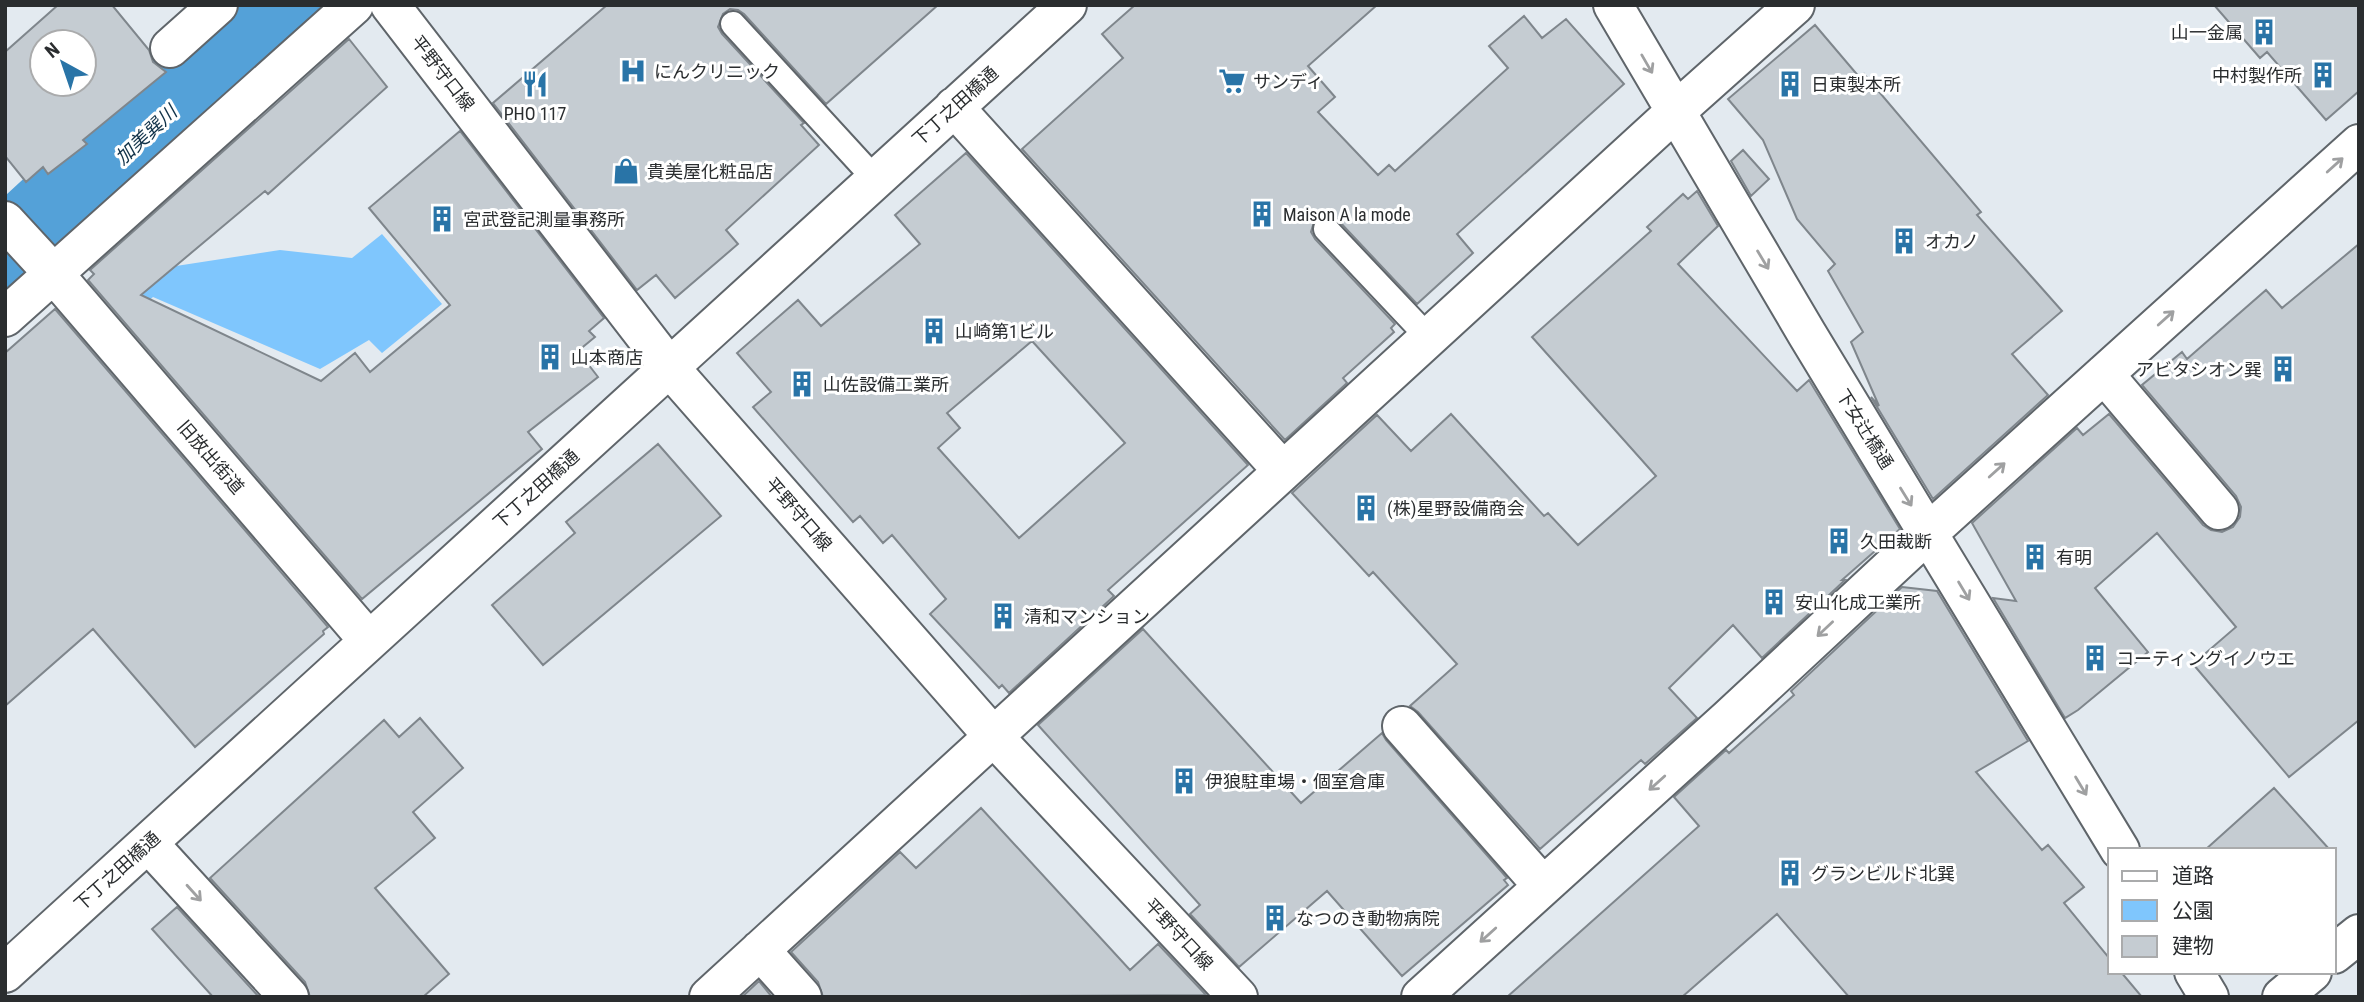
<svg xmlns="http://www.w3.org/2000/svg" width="2364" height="1002" font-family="'Roboto Condensed','Noto Sans JP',sans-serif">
<rect width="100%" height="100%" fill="#e3eaf0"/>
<path fill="#7fc6fd" d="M382 234 442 304 382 353 369 340 320 369 153 297 127 320 150 270 280 250 352 258Z"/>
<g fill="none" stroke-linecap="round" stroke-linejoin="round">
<path stroke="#54a1d8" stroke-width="100" d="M5 264 286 5"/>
</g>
<path fill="#c5ccd2" stroke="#7f868c" stroke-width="2" fill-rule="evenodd" d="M58 5H112L149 50 153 62 166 72 83 140 87 144 48 174 43 167 26 182 5 156V52ZM42 42H84V84H42Z
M607 5H938L826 104 744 14 738 10 730 9 723 14 718 27 722 34 804 123 801 125 819 145 726 230 738 244 675 298 656 275 637 290 493 103Z
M1135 5H1377L1308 66 1335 97 1318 112 1378 175 1389 165 1395 171 1508 68 1489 46 1524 16 1542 38 1566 19 1624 84 1457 234 1473 253 1417 304 1337 219 1331 215 1323 214 1315 219 1311 232 1315 239 1395 324 1391 328 1394 332 1343 378 1347 383 1285 440 1022 149 1123 58 1102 34Z
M2214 5H2359V91L2326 120 2267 52 2260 58Z
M1815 25 1860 78 1864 74 1981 212 1977 215 2062 311 2012 354 2048 395 1933 499 1871 397 1879 406 1851 342 1863 332 1828 271 1835 264 1797 219 1763 140 1728 99Z
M349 39 387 87 268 194 265 191 141 295 321 381 355 353 370 372 450 305 369 208 460 131 604 318 589 331 595 337 578 351 598 377 528 432 542 449 362 599 88 280 94 274 90 270Z
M1743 150 1769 179 1751 196 1731 161Z
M966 153 1248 465 1108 590 1114 596 1009 693 1002 685 999 688 930 614 946 599 892 535 883 543 860 516 853 522 753 407 771 392 737 353 798 300 821 326 920 244 895 215ZM1032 341 1125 443 1019 538 938 448 960 428 947 413Z
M1697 191 1718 226 1678 264 1797 391 1809 380 1900 529 1842 580H1845L1762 658 1733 625 1669 688 1697 718 1645 764 1641 760 1540 849 1418 712 1410 706 1457 664 1373 572 1369 576 1292 493 1377 415 1411 451 1451 414 1544 516 1548 513 1578 545 1656 476 1532 337 1651 231 1647 227 1683 194 1688 199Z
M2359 244V720L2289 777 2193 664 2236 627 2157 533 2095 588 2148 652 2078 710 2065 718 1993 598 2016 601 1972 523 2077 428 2083 435 2109 414 2203 525 2211 530 2222 532 2233 527 2240 517 2241 507 2236 496 2142 385 2182 352 2187 359 2266 290 2282 308Z
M55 309 328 627 323 631 324 634 195 747 93 629 5 706V353Z
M658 444 721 516 543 665 492 605 575 533 566 522Z
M1902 587 1937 591 2028 741 1976 772 2042 850 2048 845 2084 887 2064 903 2110 959V972H2121L2142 997H1849L1777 914 1682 997H1507L1699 826 1674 797 1726 750 1729 753 1794 695 1791 691Z
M1143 629 1301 803 1382 733 1386 740 1507 878 1504 880 1508 885 1402 976 1327 891 1239 967 1190 914 1200 905 1038 725Z
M420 718 463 768 413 812 435 838 375 888 449 974 423 997H310L305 982 210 878 384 720 399 737Z
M2274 788 2330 850H2205Z
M981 808 1130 970 1158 944 1206 995 823 997 818 982 791 952 900 852 916 868Z
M177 907 259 997H213L152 929Z
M759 981 772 997H742Z"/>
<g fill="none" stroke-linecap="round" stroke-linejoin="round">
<g stroke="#5f656a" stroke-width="28">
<path id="service" d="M733 24 875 179
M1326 229 1429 338"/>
</g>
<g stroke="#5f656a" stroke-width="42">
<path id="minor" d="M1613 5 1807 334 2120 850
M170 48 218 5
M954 107 1283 471
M5 221 53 273 369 641
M5 317 354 5
M2104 374 2219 510
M1402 726 1543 886
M148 843 289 997
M760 950 802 997
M2334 954 2359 934
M2194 972 2209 997
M5 973 1067 5
M709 997 1675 112 1795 5
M1421 997 1729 718 1928 533 2359 144
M2282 997 2312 972"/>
</g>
<g stroke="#5f656a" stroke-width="42">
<path id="secondary" d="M390 5 669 367 994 737 1238 997"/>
</g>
<use href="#service" stroke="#fff" stroke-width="24"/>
<use href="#minor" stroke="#fff" stroke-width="38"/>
<use href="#secondary" stroke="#fff" stroke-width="38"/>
</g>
<defs><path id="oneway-shaft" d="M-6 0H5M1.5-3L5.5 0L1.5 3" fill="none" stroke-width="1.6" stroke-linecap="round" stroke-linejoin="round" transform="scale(1.75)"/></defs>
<g stroke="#9fa0a1">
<use href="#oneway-shaft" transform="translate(1647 64) rotate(60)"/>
<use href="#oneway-shaft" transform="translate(2335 165) rotate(-42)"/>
<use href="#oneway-shaft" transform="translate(1763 260) rotate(59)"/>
<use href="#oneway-shaft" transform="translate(2166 318) rotate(-42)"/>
<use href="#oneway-shaft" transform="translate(1997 470) rotate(-42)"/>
<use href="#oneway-shaft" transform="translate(1906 497) rotate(58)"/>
<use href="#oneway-shaft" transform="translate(1964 591) rotate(59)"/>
<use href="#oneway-shaft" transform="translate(1825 629) rotate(137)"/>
<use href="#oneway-shaft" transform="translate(1657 783) rotate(138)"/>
<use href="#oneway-shaft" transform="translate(2081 786) rotate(59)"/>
<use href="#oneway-shaft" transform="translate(194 893) rotate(48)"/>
<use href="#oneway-shaft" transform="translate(1488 935) rotate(138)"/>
</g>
<defs>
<g id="building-bare" transform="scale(2.1)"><path d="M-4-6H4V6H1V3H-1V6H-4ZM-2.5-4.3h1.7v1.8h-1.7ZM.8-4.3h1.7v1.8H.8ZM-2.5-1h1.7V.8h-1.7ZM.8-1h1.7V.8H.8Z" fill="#2974a7" stroke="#fff" stroke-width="2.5" paint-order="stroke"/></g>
<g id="hospital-bare" transform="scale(2.1)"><path d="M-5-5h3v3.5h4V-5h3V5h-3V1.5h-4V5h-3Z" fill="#2974a7" stroke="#fff" stroke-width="2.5" paint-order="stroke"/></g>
<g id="supermarket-bare" transform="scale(2.1)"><path d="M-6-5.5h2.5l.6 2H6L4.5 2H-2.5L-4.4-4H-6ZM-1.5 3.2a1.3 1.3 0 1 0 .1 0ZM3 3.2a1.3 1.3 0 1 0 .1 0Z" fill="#2974a7" stroke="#fff" stroke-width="2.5" paint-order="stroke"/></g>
<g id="restaurant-bare" transform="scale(2.1)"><path d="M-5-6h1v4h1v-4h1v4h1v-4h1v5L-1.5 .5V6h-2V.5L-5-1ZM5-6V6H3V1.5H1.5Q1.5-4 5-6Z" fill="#2974a7" stroke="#fff" stroke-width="2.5" paint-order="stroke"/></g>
<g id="shop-bare" transform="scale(2.1)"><path d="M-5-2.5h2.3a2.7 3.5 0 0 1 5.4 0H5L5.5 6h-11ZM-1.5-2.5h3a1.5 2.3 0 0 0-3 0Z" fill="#2974a7" stroke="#fff" stroke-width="2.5" paint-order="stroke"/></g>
</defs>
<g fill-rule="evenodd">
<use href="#building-bare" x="2264" y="32"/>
<use href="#hospital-bare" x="633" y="71"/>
<use href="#building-bare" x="2323" y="75"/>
<use href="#supermarket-bare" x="1232" y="81"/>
<use href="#restaurant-bare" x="535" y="84"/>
<use href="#building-bare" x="1790" y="84"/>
<use href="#shop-bare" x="626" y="171"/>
<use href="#building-bare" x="1262" y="214"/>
<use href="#building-bare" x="442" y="219"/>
<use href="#building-bare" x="1904" y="241"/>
<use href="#building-bare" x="934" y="331"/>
<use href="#building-bare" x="550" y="357"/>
<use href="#building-bare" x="2283" y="369"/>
<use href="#building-bare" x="802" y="384"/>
<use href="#building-bare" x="1366" y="508"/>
<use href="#building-bare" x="1839" y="541"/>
<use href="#building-bare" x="2035" y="557"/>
<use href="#building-bare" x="1774" y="602"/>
<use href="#building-bare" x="1003" y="616"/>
<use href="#building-bare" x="2095" y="658"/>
<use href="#building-bare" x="1184" y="781"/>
<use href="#building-bare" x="1790" y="873"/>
<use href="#building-bare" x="1275" y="918"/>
</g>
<g text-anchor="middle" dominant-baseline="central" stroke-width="6" stroke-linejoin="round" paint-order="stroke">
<g font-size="18" fill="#2a2d2f" stroke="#fff" text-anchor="start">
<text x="2243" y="32" text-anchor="end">山一金属</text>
<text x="654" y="71">にんクリニック</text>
<text x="2302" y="75" text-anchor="end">中村製作所</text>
<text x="1253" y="81">サンディ</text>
<text x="1811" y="84">日東製本所</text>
<text x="535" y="113" text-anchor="middle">PHO 117</text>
<text x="647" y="171">貴美屋化粧品店</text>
<text x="1283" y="214">Maison A la mode</text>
<text x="463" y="219">宮武登記測量事務所</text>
<text x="1925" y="241">オカノ</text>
<text x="955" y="331">山崎第1ビル</text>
<text x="571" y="357">山本商店</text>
<text x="2262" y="369" text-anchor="end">アビタシオン巽</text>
<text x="823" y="384">山佐設備工業所</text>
<text x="1387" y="508">(株)星野設備商会</text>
<text x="1860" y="541">久田裁断</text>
<text x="2056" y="557">有明</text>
<text x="1795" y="602">安山化成工業所</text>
<text x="1024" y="616">清和マンション</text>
<text x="2116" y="658">コーティングイノウエ</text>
<text x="1205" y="781">伊狼駐車場・個室倉庫</text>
<text x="1811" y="873">グランビルド北巽</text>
<text x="1296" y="918">なつのき動物病院</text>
</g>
<g font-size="18" fill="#2a2d2f" stroke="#fff">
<text transform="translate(443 73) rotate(52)">平野守口線</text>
<text transform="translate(955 106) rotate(-42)">下丁之田橋通</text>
<text transform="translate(1865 429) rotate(58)">下女辻橋通</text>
<text transform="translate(211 457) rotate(49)">旧放出街道</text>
<text transform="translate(536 489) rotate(-42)">下丁之田橋通</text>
<text transform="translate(799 514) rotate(49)">平野守口線</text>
<text transform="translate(117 871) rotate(-42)">下丁之田橋通</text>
<text transform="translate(1179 934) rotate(47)">平野守口線</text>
</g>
<g font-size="19" font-style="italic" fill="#113249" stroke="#fff">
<text transform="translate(146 135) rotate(-43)">加美巽川</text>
</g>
</g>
<rect width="2364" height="1002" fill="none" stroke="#2a2d2f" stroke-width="14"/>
<rect x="2108" y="848" width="228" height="126" fill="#ffffff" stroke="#aaabac" stroke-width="2"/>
<rect x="2122" y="871" width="35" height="10" fill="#ffffff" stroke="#aaabac" stroke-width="2"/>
<text x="2172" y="883" font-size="21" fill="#2a2d2f">道路</text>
<rect x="2122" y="900" width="35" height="21" fill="#7fc6fd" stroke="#aaabac" stroke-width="2"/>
<text x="2172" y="918" font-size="21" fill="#2a2d2f">公園</text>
<rect x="2122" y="936" width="35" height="21" fill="#c5ccd2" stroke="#aaabac" stroke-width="2"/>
<text x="2172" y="953" font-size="21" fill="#2a2d2f">建物</text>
<g transform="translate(63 63) rotate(320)"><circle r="33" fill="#ffffff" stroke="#aaabac" stroke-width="2"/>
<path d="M0-5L12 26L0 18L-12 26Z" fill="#2974a7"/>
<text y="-10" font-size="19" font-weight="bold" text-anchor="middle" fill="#2a2d2f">N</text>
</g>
</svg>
